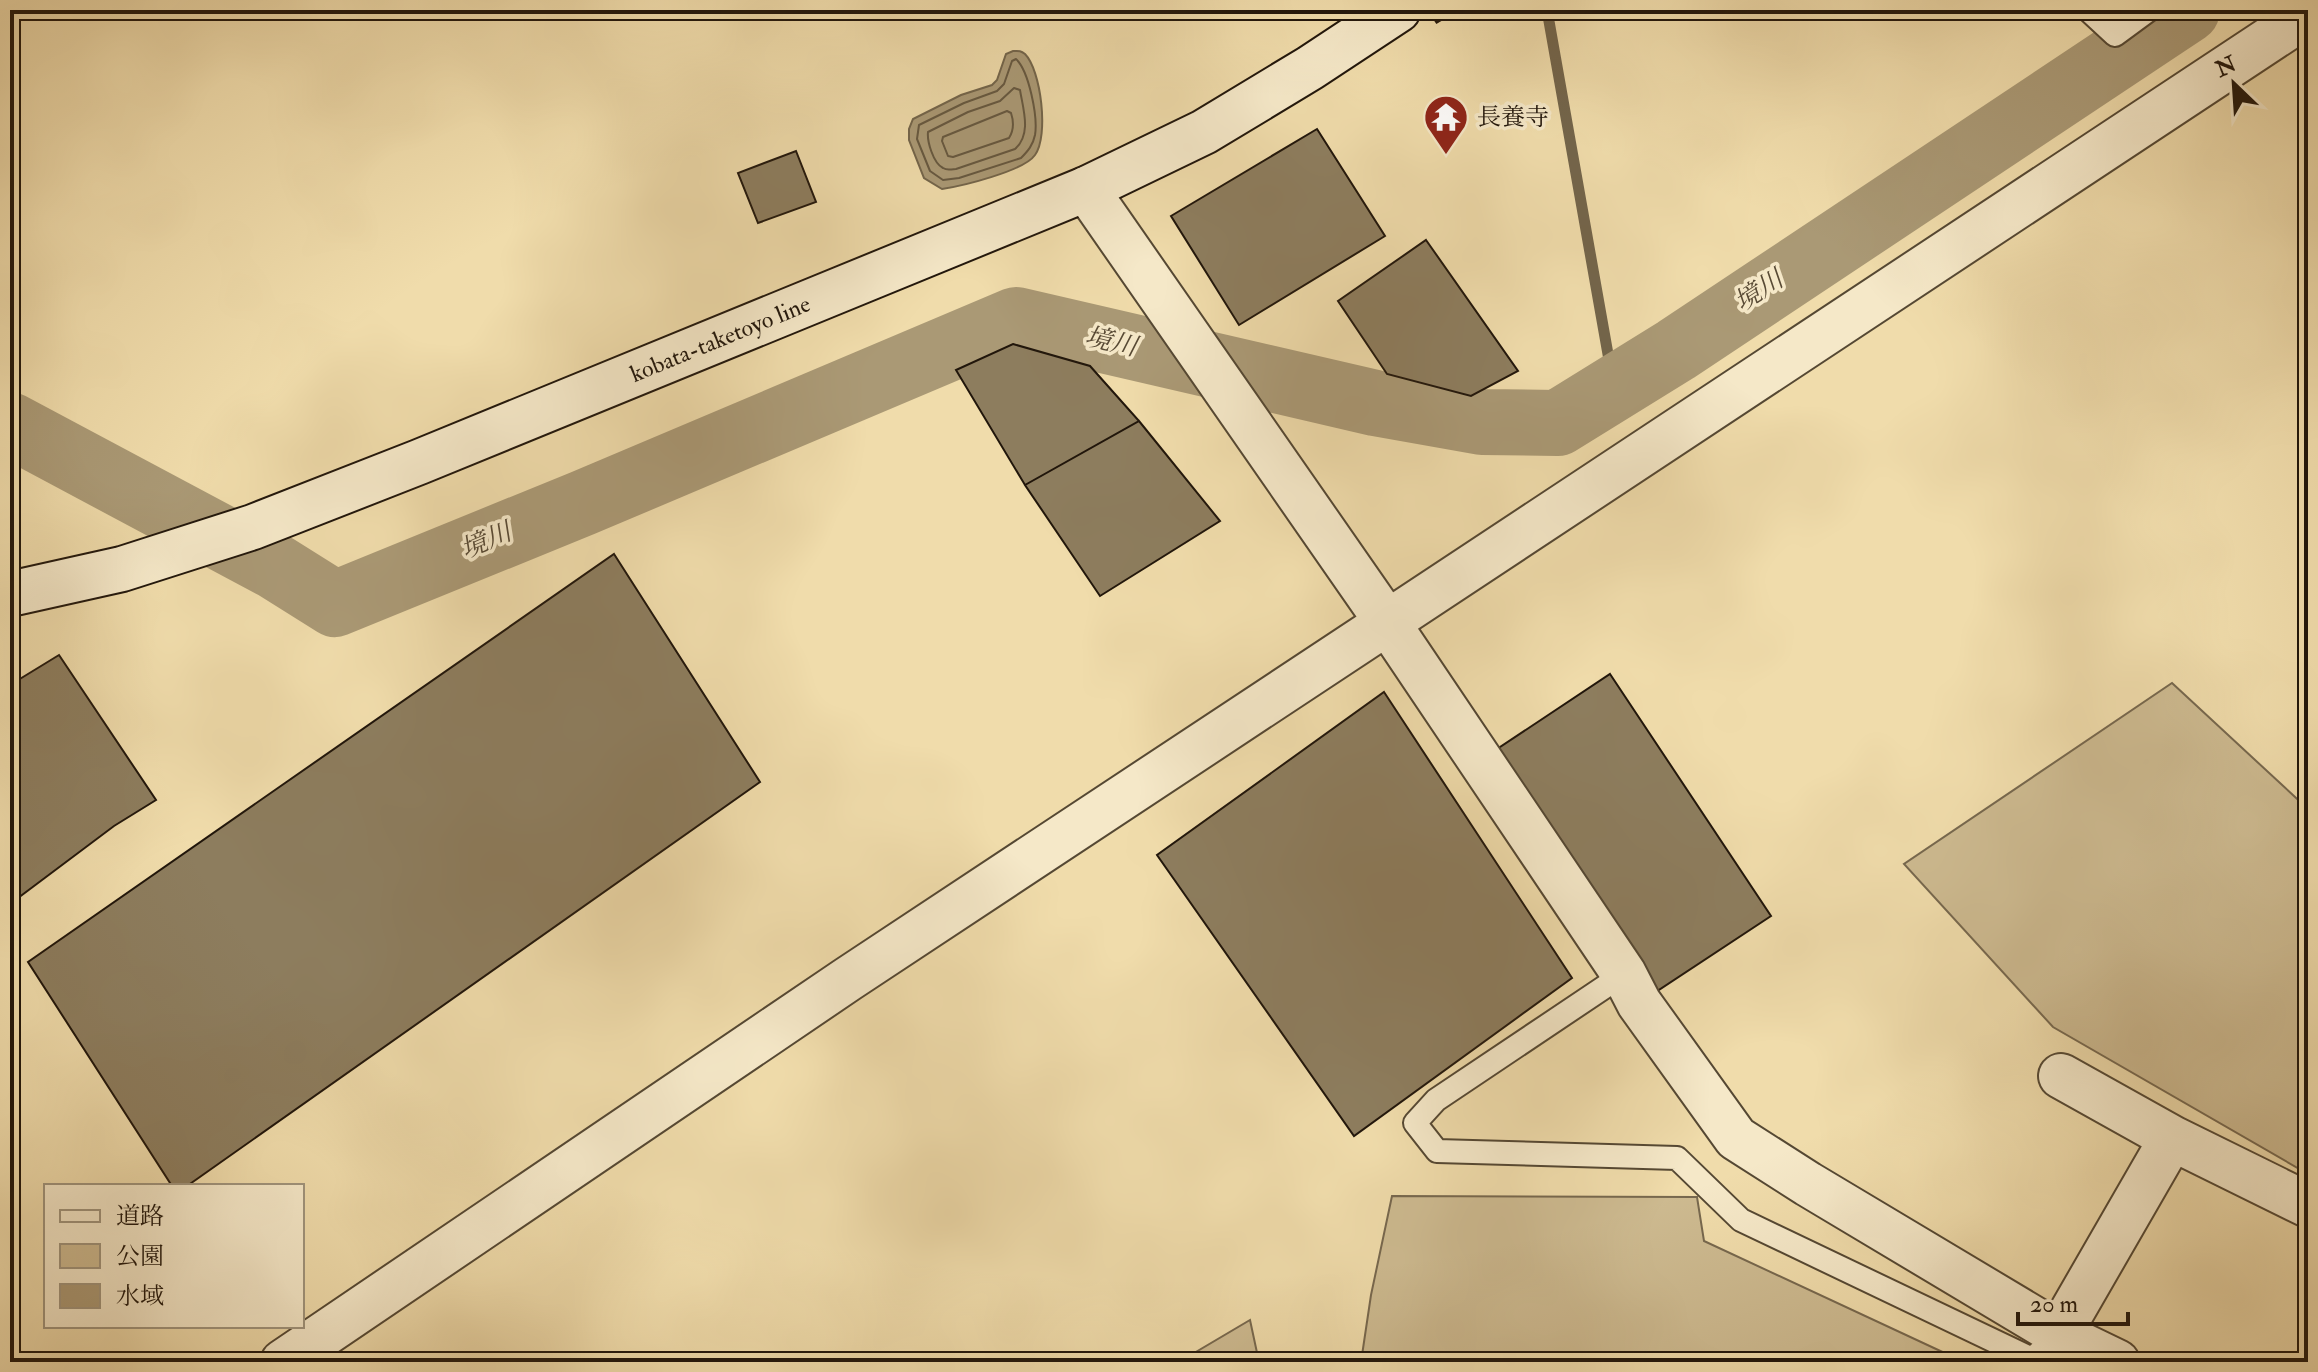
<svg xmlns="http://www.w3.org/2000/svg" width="2318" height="1372" font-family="'IM FELL Double Pica','Noto Serif JP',serif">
<rect width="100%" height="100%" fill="#f0dcab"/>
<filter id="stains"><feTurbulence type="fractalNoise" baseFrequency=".0025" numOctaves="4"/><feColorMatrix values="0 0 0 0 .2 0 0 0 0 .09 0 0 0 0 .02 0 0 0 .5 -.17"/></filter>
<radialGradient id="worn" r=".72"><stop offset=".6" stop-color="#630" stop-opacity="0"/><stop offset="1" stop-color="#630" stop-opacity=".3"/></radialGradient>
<path fill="#cdba90" stroke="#77684e" stroke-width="2" d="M2172 683 2308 809V1174L2053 1027 1904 864Z
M1392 1196 1697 1197 1704 1241 1964 1362H1361L1371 1295Z
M1250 1320 1259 1362H1179Z"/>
<path fill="#aa9975" stroke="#73654b" stroke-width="2" d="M1013 51C1018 51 1020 50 1025 54 1041 70 1049 136 1035 155 1024 171 962 186 942 189L924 178 909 140V129L913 119 961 95 992 85 997 80 1006 54Z"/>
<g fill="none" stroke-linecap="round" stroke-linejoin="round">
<path stroke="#665840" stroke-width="2" d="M1016 59C1029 71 1038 117 1035 135 1033 145 1028 151 1021 158L959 178 943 180 930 171 917 139 919 125 964 103 997 91 1004 84 1012 61Z
M1014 88 1020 90C1023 109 1032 134 1015 149L956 169C950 169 948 171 943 168 933 163 927 141 928 132L968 112 1000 101Z
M1007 111 1011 113C1014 122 1014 130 1009 138L953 157 948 156 942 141 943 137Z"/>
<path stroke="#73654b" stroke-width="11" d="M1547 10 1614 388"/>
<path stroke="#aa9975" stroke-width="66" d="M10 425 276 567 335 604 583 503 1016 320 1375 403 1482 422 1558 423 1676 350 2187 10"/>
</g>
<path fill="#8d7d5e" stroke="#21160b" stroke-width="2" d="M1317 129 1385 236 1239 325 1171 216Z
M796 151 816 202 758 223 738 173Z
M1426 240 1518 371 1471 396 1387 374 1338 301Z
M1013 344 1090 366 1139 421 1025 485 956 370Z
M1139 421 1220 521 1100 596 1025 485Z
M614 554 760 782 187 1186H172L28 962Z
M59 655 156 800 114 826 10 904V685Z
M1610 674 1771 916 1639 1003 1479 761Z
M1384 692 1572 978 1354 1136 1157 855Z"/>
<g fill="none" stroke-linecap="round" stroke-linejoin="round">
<g stroke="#554833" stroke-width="26">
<path id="service" d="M2088 10 2115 35 2149 10
M1624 974 1436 1100 1415 1123 1437 1151 1677 1158 1741 1220 2032 1359 2059 1334"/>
</g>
<g stroke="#554833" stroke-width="48">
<path id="minor" d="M1086 189 1387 622 1624 974 1639 1003 1736 1138 1808 1184 2059 1334 2117 1362
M2061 1076 2172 1138
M2059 1334 2172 1138 2308 1205
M283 1362 848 979 2308 14"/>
</g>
<g stroke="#21160b" stroke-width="48">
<g id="secondary">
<path id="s1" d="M10 594 122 569 253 527 419 462 1086 189 1204 132 1310 68 1398 10"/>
</g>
</g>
<path stroke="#21160b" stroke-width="5" stroke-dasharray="6 4" stroke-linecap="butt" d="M1435 22 1454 10"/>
<use href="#service" stroke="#f5e8c8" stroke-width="22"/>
<use href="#minor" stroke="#f5e8c8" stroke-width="44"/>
<use href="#secondary" stroke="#f5e8c8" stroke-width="44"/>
</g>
<defs>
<g id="temple-pin" transform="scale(2.3)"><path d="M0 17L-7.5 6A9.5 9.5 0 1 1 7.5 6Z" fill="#8f2418" stroke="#f5e8c8"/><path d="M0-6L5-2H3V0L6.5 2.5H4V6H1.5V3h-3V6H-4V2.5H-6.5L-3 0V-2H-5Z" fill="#fff"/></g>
</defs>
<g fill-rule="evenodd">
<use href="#temple-pin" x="1446" y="117"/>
</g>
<g text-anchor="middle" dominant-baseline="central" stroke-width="7" stroke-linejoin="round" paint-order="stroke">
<g font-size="24" fill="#21160b" stroke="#f5e8c8" text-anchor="start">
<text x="1477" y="117">長養寺</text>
</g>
<g font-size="24" fill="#21160b" stroke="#f5e8c8">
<text stroke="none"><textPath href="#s1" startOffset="756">kobata-taketoyo line</textPath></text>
</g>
<g font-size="26" font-style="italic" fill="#584a35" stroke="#f5e8c8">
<text transform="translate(1759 291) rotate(-33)">境川</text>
<text transform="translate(1111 342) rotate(13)">境川</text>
<text transform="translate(486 541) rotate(-23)">境川</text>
</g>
</g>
<rect width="2318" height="1372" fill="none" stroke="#f0dcab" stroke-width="40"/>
<rect x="12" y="12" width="2294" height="1348" fill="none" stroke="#21160b" stroke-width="4"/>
<rect x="20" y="20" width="2278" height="1332" fill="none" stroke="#21160b" stroke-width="2"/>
<rect x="44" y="1184" width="260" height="144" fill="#f5e8c8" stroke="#a0947c" stroke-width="2"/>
<rect x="60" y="1210" width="40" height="12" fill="#f5e8c8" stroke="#a0947c" stroke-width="2"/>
<text x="116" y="1224" font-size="24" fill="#21160b">道路</text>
<rect x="60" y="1244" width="40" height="24" fill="#cdba90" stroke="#a0947c" stroke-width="2"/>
<text x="116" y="1264" font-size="24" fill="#21160b">公園</text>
<rect x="60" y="1284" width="40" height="24" fill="#aa9975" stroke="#a0947c" stroke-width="2"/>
<text x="116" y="1304" font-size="24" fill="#21160b">水域</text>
<g transform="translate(2234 84) rotate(335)" stroke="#f5e8c8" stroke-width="6" paint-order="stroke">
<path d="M0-6L14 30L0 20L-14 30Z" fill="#21160b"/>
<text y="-12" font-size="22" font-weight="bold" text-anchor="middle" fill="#21160b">N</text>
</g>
<path d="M2018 1312v12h110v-12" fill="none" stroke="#21160b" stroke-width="4"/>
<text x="2030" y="1312" font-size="24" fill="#21160b" stroke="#f5e8c8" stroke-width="6" paint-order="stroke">20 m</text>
<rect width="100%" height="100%" filter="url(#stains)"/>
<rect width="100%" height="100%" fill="url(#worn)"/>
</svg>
